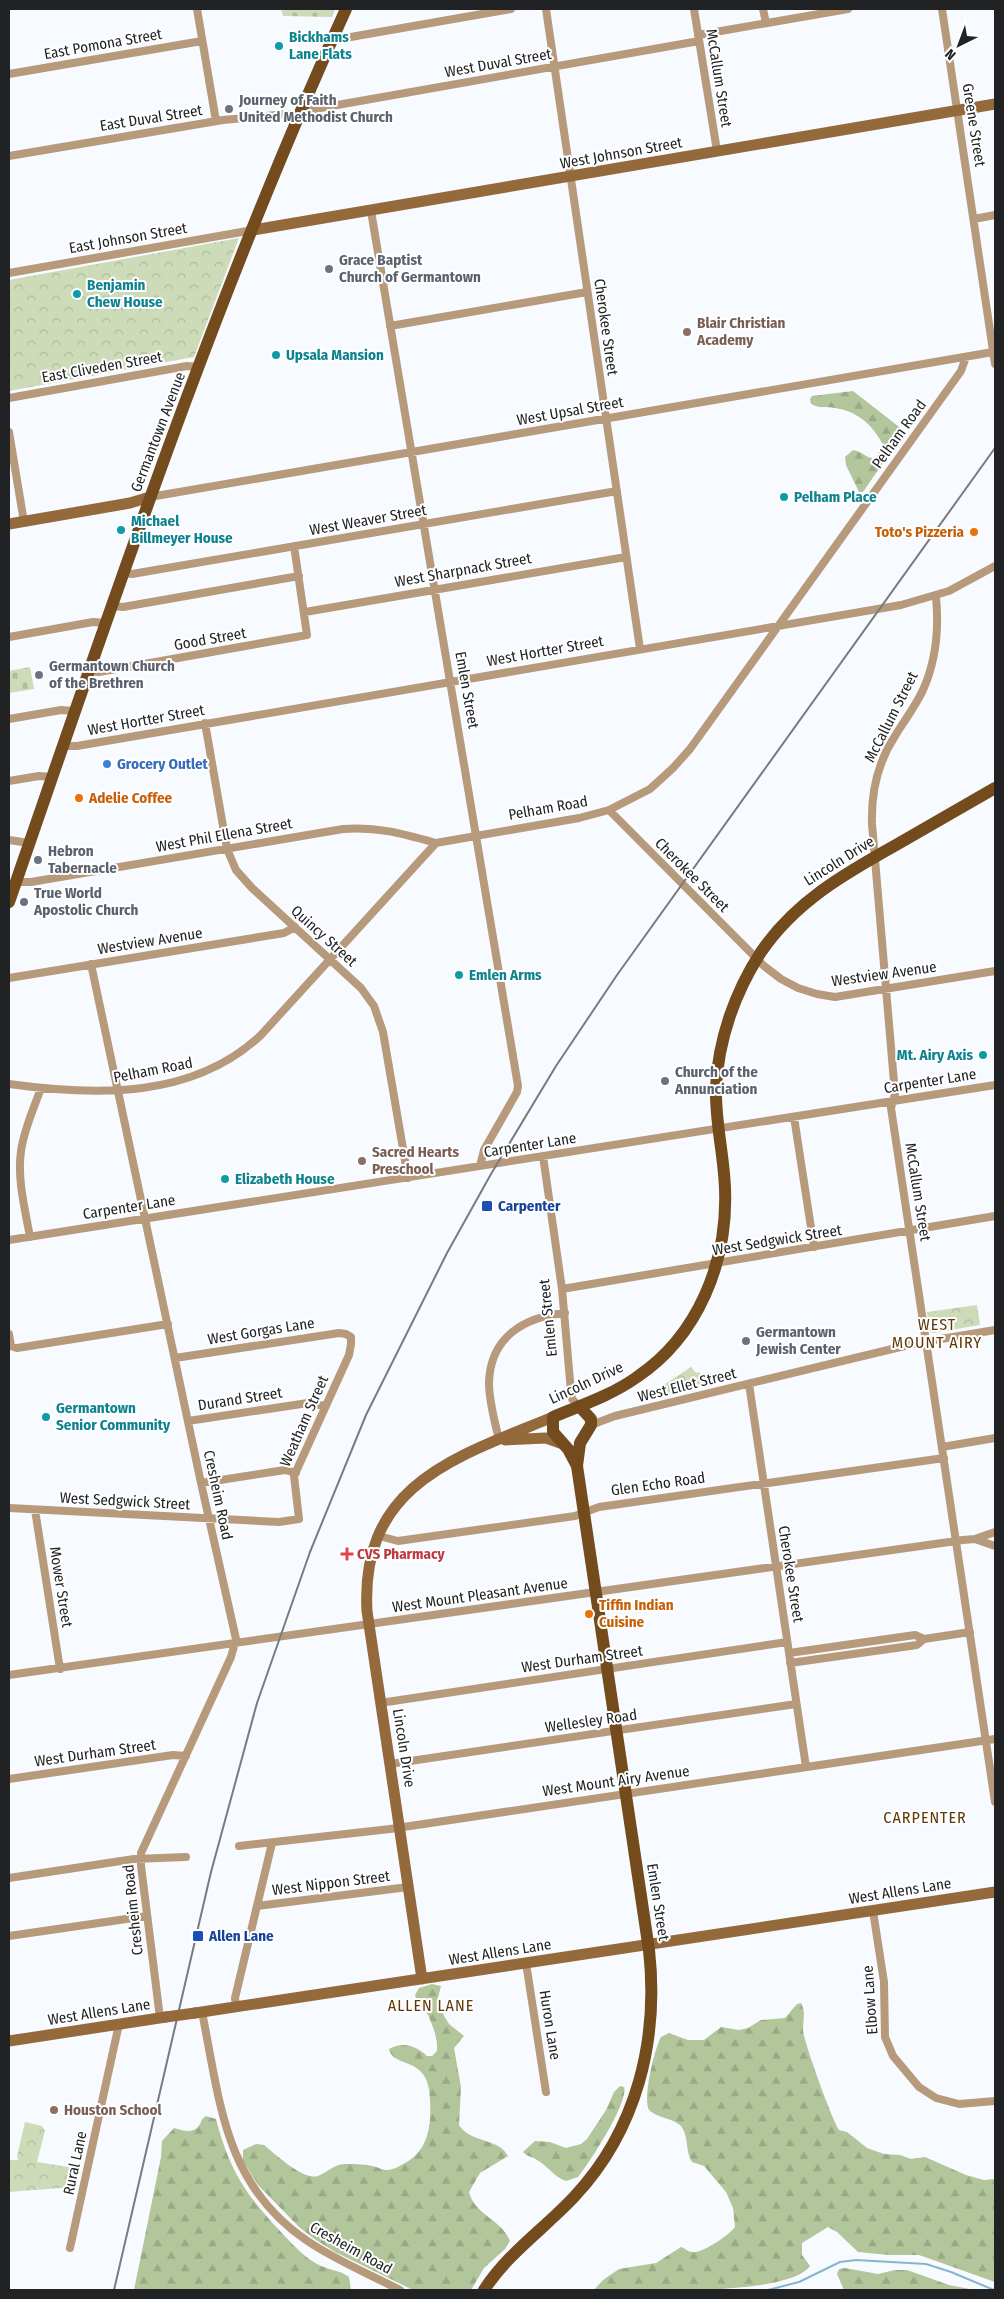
<svg xmlns="http://www.w3.org/2000/svg" width="1004" height="2299" font-family="'Fira Sans Condensed',sans-serif">
<defs>
<pattern id="forest-firs" width="22" height="20" patternUnits="userSpaceOnUse" patternTransform="scale(1.25)"><rect width="22" height="20" fill="#b3c59a"/><path d="M5 1l3.5 6h-7zM16 11l3.5 6h-7z" fill="#9aa985"/></pattern>
<pattern id="cemetery-stones" width="16" height="16" patternUnits="userSpaceOnUse" patternTransform="scale(1.25)"><rect width="16" height="16" fill="#cddbb9"/><path d="M2 7V4a2 2 0 0 1 4 0v3zM10 15v-3a2 2 0 0 1 4 0v3z" fill="#b0bc9f"/></pattern>
<pattern id="park-crowns" width="20" height="18" patternUnits="userSpaceOnUse" patternTransform="scale(1.25)"><rect width="20" height="18" fill="#cddbb9"/><path d="M2 6a3 3 0 1 1 6 0M12 15a3 3 0 1 1 6 0" fill="none" stroke="#b0bc9f"/></pattern>
</defs>
<rect width="100%" height="100%" fill="#f7fbff"/>
<path fill="url(#forest-firs)" d="M853 391 898 426 903 434 863 492H859L846 465 845 457 853 450C867 452 875 471 882 443 872 424 856 411 835 408 826 406 820 409 811 404L810 399 812 396Z
M432 1984 441 1986 438 1998 444 2016 449 2024 464 2036 454 2048 461 2087 459 2125C470 2143 499 2138 508 2156L480 2173 469 2192C474 2214 502 2220 510 2241L505 2249 484 2268 471 2290H413L335 2252 313 2238 299 2227 258 2185 243 2161V2150L256 2144 264 2145C275 2154 304 2181 318 2176 328 2172 334 2164 346 2164 355 2164 367 2164 376 2167 380 2168 383 2170 387 2170 393 2170 400 2166 405 2163 432 2149 432 2116 429 2089 424 2057 392 2067 389 2049 403 2041 416 2046 427 2056H432L437 2051C438 2039 433 2026 428 2015 424 2008 417 2004 415 1995L419 1988Z
M801 2003C806 2012 803 2020 803 2030 804 2043 832 2119 839 2130L847 2132 867 2148 884 2154 900 2155 911 2159 925 2157 966 2175 984 2180 995 2179V2282L919 2255H889L858 2252 837 2232 828 2227 802 2243V2255L810 2266C788 2297 634 2290 594 2290L603 2280 619 2269 656 2263 681 2247C685 2248 688 2252 692 2252 702 2254 729 2235 735 2227L733 2208 726 2192 704 2166 692 2162C685 2151 689 2136 681 2126 675 2119 658 2118 650 2111 641 2103 655 2047 661 2037L669 2033 688 2040H704L721 2027 739 2030 748 2028 761 2020 785 2018 797 2004Z
M620 2086 624 2087C629 2102 589 2164 578 2177L566 2181C554 2177 548 2166 537 2160 532 2156 527 2157 523 2152L535 2141 550 2142 566 2148 581 2144 587 2139 606 2110 614 2092Z
M206 2116 216 2119C229 2169 245 2194 280 2231 291 2243 303 2256 317 2264 328 2270 340 2270 349 2277L351 2290H134L161 2157 162 2141 174 2128C182 2130 192 2134 198 2127 202 2122 200 2120 206 2116Z
M845 2268 878 2274 895 2270H907L949 2285 975 2290H844L837 2274 839 2269Z"/>
<path fill="url(#cemetery-stones)" d="M281 9H335L332 17 283 16Z
M30 667 34 689 9 693V671Z"/>
<path fill="url(#park-crowns)" d="M239 238 194 357 9 391V280Z
M977 1305 980 1325 933 1333 930 1331 927 1312Z
M691 1367 696 1373 699 1372 708 1384 666 1394 662 1386Z
M25 2122 42 2126 45 2131 37 2162 75 2168 73 2187 9 2192 10 2160H18L17 2156Z"/>
<g fill="none" stroke-linecap="round" stroke-linejoin="round">
<path stroke="#86b6cf" stroke-width="2" d="M768 2290 799 2282 840 2262 856 2260 926 2264 951 2272 994 2290"/>
<path stroke="#b7997b" stroke-width="8" d="M197 9 216 121
M546 9 640 649
M694 9 717 151
M763 9 766 23
M942 9 995 364
M698 35 848 9
M332 38H345L511 9
M9 74 202 41
M301 109 309 110 699 41
M9 156 223 120 287 114 298 116
M371 211 518 1086 517 1092 484 1150 480 1166
M974 219 995 215
M9 273 253 230
M390 326 587 292
M9 398 187 366 200 367
M9 432 24 522
M150 497 993 352
M123 573 132 574 617 491
M936 597C939 628 936 661 923 690 915 707 904 721 895 736 878 762 871 793 872 824L895 1094 891 1108 995 1802
M111 606 123 607 299 576
M305 612 626 557
M9 637 93 622 105 623
M88 671 99 672 307 635 294 546
M9 719 61 710 74 711
M205 723 227 849 236 870 252 888 361 988 374 1006 383 1032 408 1178
M62 746H77L901 605 949 591 995 566
M9 781 39 776 52 777
M609 810 764 966 781 979 798 988 817 994 835 997 995 971
M9 840 29 843
M16 882H31L343 829C376 826 404 834 436 843
M91 964 201 1483 236 1639 231 1657 141 1853V1866L160 2018
M9 978 284 933 295 927
M9 1084C96 1096 193 1099 261 1035L436 843 579 818 609 810 650 789 673 768 690 749 961 371 966 357
M794 1117 814 1247
M543 1156 562 1289 571 1392 572 1399 579 1406
M30 1237C25 1209 17 1179 21 1151 24 1129 34 1108 41 1088
M9 1240 995 1085
M562 1289 995 1216
M9 1334 11 1346 17 1348 168 1324
M749 1384 806 1767
M188 1421 308 1403 325 1406
M591 1425 615 1416 917 1343 995 1330
M499 1440C495 1422 489 1402 489 1383 490 1337 524 1317 565 1313
M942 1447 995 1438
M201 1483 285 1470 296 1473
M9 1508 279 1522 299 1519 294 1476 349 1355 351 1344V1337L346 1334 339 1333 175 1358
M35 1510 60 1669
M379 1536 398 1541 575 1516 599 1507 944 1458
M975 1539 995 1532
M789 1653 915 1635 924 1639 970 1632
M790 1663 917 1645 924 1639
M9 1675 963 1540 975 1539 995 1546
M380 1703 787 1642
M390 1764 796 1704
M9 1779 173 1755 186 1756
M239 1846 390 1829 995 1739
M9 1878 134 1859 186 1857
M257 1906 408 1887
M873 1911 884 1982 885 2037 893 2056 919 2087 936 2098 959 2104 995 2101
M9 1936 147 1916
M526 1963 546 2092
M236 2006 235 1998 272 1843
M202 2012C220 2101 224 2184 306 2240 335 2260 369 2274 400 2290
M70 2248 119 2024"/>
<path stroke="#94693c" stroke-width="11" d="M253 230 995 104
M9 524 130 503 150 497
M505 1440 546 1438 563 1444
M422 1979 367 1611C360 1484 456 1457 553 1417
M195 2013 995 1892
M9 2041 166 2017"/>
<path stroke="#744b1c" stroke-width="12" d="M9 902C113 602 214 298 346 9
M577 1466 568 1449 553 1432V1417C582 1405 612 1395 637 1377 698 1336 728 1262 725 1189 724 1155 715 1122 716 1088 718 1040 735 992 761 952 795 902 844 874 896 845 929 826 962 807 995 788
M484 2290C508 2253 544 2229 574 2197 637 2130 659 2040 649 1950L577 1466 580 1443 591 1425V1419L579 1406"/>
<path stroke="#797b7e" stroke-width="2" d="M114 2290 211 1872 257 1703 310 1552 366 1415 447 1253 491 1174 556 1066 617 975 995 448"/>
<path stroke="#94693c" stroke-width="11" d="M166 2017 195 2013"/>
</g>
<g fill="#0f9aa8" stroke="#fff" stroke-width="2">
<circle cx="279" cy="46" r="5"/>
<circle cx="77" cy="294" r="5"/>
<circle cx="276" cy="355" r="5"/>
<circle cx="784" cy="497" r="5"/>
<circle cx="121" cy="530" r="5"/>
<circle cx="459" cy="975" r="5"/>
<circle cx="983" cy="1055" r="5"/>
<circle cx="225" cy="1179" r="5"/>
<circle cx="46" cy="1417" r="5"/>
</g>
<g fill="#6b7280" stroke="#fff" stroke-width="2">
<circle cx="229" cy="109" r="5"/>
<circle cx="329" cy="269" r="5"/>
<circle cx="39" cy="675" r="5"/>
<circle cx="38" cy="860" r="5"/>
<circle cx="24" cy="902" r="5"/>
<circle cx="665" cy="1081" r="5"/>
<circle cx="746" cy="1341" r="5"/>
</g>
<g fill="#8d6e63" stroke="#fff" stroke-width="2">
<circle cx="687" cy="332" r="5"/>
<circle cx="362" cy="1161" r="5"/>
<circle cx="54" cy="2110" r="5"/>
</g>
<g fill="#e8710a" stroke="#fff" stroke-width="2">
<circle cx="974" cy="532" r="5"/>
<circle cx="79" cy="798" r="5"/>
<circle cx="589" cy="1614" r="5"/>
</g>
<circle fill="#3f7fe0" stroke="#fff" stroke-width="2" cx="107" cy="764" r="5"/>
<g fill="#1a4fb4" stroke="#fff" stroke-width="2">
<rect x="481" y="1200" width="12" height="12" rx="2.5"/>
<rect x="192" y="1930" width="12" height="12" rx="2.5"/>
</g>
<path fill="#e0444e" stroke="#fff" stroke-width="2" d="M344.5 1546.5h5v5h5v5h-5v5h-5v-5h-5v-5h5z"/>
<g text-anchor="middle" dominant-baseline="central" stroke-width="4" stroke-linejoin="round" paint-order="stroke">
<g font-size="15" font-weight="bold" fill="#0d838f" stroke="#fff" text-anchor="start">
<text x="289" y="37">Bickhams<tspan x="289" dy="17">Lane Flats</tspan></text>
<text x="87" y="285">Benjamin<tspan x="87" dy="17">Chew House</tspan></text>
<text x="286" y="355">Upsala Mansion</text>
<text x="794" y="497">Pelham Place</text>
<text x="131" y="521">Michael<tspan x="131" dy="17">Billmeyer House</tspan></text>
<text x="469" y="975">Emlen Arms</text>
<text x="973" y="1055" text-anchor="end">Mt. Airy Axis</text>
<text x="235" y="1179">Elizabeth House</text>
<text x="56" y="1408">Germantown<tspan x="56" dy="17">Senior Community</tspan></text>
</g>
<g font-size="15" fill="#212224" stroke="#fff">
<text transform="translate(103 44) rotate(-10)">East Pomona Street</text>
<text transform="translate(498 63) rotate(-10)">West Duval Street</text>
<text transform="translate(719 78) rotate(81)">McCallum Street</text>
<text transform="translate(151 118) rotate(-9)">East Duval Street</text>
<text transform="translate(974 125) rotate(81)">Greene Street</text>
<text transform="translate(621 153) rotate(-10)">West Johnson Street</text>
<text transform="translate(128 238) rotate(-10)">East Johnson Street</text>
<text transform="translate(606 327) rotate(82)">Cherokee Street</text>
<text transform="translate(102 367) rotate(-10)">East Cliveden Street</text>
<text transform="translate(570 411) rotate(-10)">West Upsal Street</text>
<text transform="translate(158 432) rotate(-69)">Germantown Avenue</text>
<text transform="translate(899 434) rotate(-54)">Pelham Road</text>
<text transform="translate(368 520) rotate(-10)">West Weaver Street</text>
<text transform="translate(463 570) rotate(-10)">West Sharpnack Street</text>
<text transform="translate(210 639) rotate(-10)">Good Street</text>
<text transform="translate(545 651) rotate(-10)">West Hortter Street</text>
<text transform="translate(467 690) rotate(80)">Emlen Street</text>
<text transform="translate(891 717) rotate(-63)">McCallum Street</text>
<text transform="translate(146 720) rotate(-10)">West Hortter Street</text>
<text transform="translate(548 808) rotate(-10)">Pelham Road</text>
<text transform="translate(224 835) rotate(-10)">West Phil Ellena Street</text>
<text transform="translate(839 861) rotate(-32)">Lincoln Drive</text>
<text transform="translate(692 875) rotate(45)">Cherokee Street</text>
<text transform="translate(324 936) rotate(42)">Quincy Street</text>
<text transform="translate(150 941) rotate(-9)">Westview Avenue</text>
<text transform="translate(884 974) rotate(-8)">Westview Avenue</text>
<text transform="translate(153 1070) rotate(-11)">Pelham Road</text>
<text transform="translate(930 1081) rotate(-9)">Carpenter Lane</text>
<text transform="translate(530 1145) rotate(-9)">Carpenter Lane</text>
<text transform="translate(918 1192) rotate(81)">McCallum Street</text>
<text transform="translate(129 1207) rotate(-9)">Carpenter Lane</text>
<text transform="translate(777 1240) rotate(-9)">West Sedgwick Street</text>
<text transform="translate(548 1318) rotate(-96)">Emlen Street</text>
<text transform="translate(261 1331) rotate(-9)">West Gorgas Lane</text>
<text transform="translate(586 1383) rotate(-25)">Lincoln Drive</text>
<text transform="translate(687 1385) rotate(-14)">West Ellet Street</text>
<text transform="translate(240 1399) rotate(-9)">Durand Street</text>
<text transform="translate(304 1421) rotate(-66)">Weatham Street</text>
<text transform="translate(658 1484) rotate(-8)">Glen Echo Road</text>
<text transform="translate(218 1495) rotate(78)">Cresheim Road</text>
<text transform="translate(125 1501) rotate(3)">West Sedgwick Street</text>
<text transform="translate(791 1574) rotate(81)">Cherokee Street</text>
<text transform="translate(61 1587) rotate(81)">Mower Street</text>
<text transform="translate(480 1595) rotate(-8)">West Mount Pleasant Avenue</text>
<text transform="translate(582 1659) rotate(-8)">West Durham Street</text>
<text transform="translate(591 1721) rotate(-8)">Wellesley Road</text>
<text transform="translate(404 1748) rotate(81)">Lincoln Drive</text>
<text transform="translate(95 1753) rotate(-8)">West Durham Street</text>
<text transform="translate(616 1781) rotate(-8)">West Mount Airy Avenue</text>
<text transform="translate(331 1883) rotate(-7)">West Nippon Street</text>
<text transform="translate(900 1891) rotate(-9)">West Allens Lane</text>
<text transform="translate(658 1902) rotate(81)">Emlen Street</text>
<text transform="translate(133 1910) rotate(-96)">Cresheim Road</text>
<text transform="translate(500 1952) rotate(-9)">West Allens Lane</text>
<text transform="translate(870 2000) rotate(-94)">Elbow Lane</text>
<text transform="translate(99 2012) rotate(-9)">West Allens Lane</text>
<text transform="translate(550 2025) rotate(81)">Huron Lane</text>
<text transform="translate(75 2163) rotate(-78)">Rural Lane</text>
<text transform="translate(351 2248) rotate(29)">Cresheim Road</text>
</g>
<g font-size="15" font-weight="bold" fill="#5b616d" stroke="#fff" text-anchor="start">
<text x="239" y="100">Journey of Faith<tspan x="239" dy="17">United Methodist Church</tspan></text>
<text x="339" y="260">Grace Baptist<tspan x="339" dy="17">Church of Germantown</tspan></text>
<text x="49" y="666">Germantown Church<tspan x="49" dy="17">of the Brethren</tspan></text>
<text x="48" y="851">Hebron<tspan x="48" dy="17">Tabernacle</tspan></text>
<text x="34" y="893">True World<tspan x="34" dy="17">Apostolic Church</tspan></text>
<text x="675" y="1072">Church of the<tspan x="675" dy="17">Annunciation</tspan></text>
<text x="756" y="1332">Germantown<tspan x="756" dy="17">Jewish Center</tspan></text>
</g>
<g font-size="15" font-weight="bold" fill="#785e54" stroke="#fff" text-anchor="start">
<text x="697" y="323">Blair Christian<tspan x="697" dy="17">Academy</tspan></text>
<text x="372" y="1152">Sacred Hearts<tspan x="372" dy="17">Preschool</tspan></text>
<text x="64" y="2110">Houston School</text>
</g>
<g font-size="15" font-weight="bold" fill="#c56008" stroke="#fff" text-anchor="start">
<text x="964" y="532" text-anchor="end">Toto's Pizzeria</text>
<text x="89" y="798">Adelie Coffee</text>
<text x="599" y="1605">Tiffin Indian<tspan x="599" dy="17">Cuisine</tspan></text>
</g>
<g font-size="15" font-weight="bold" fill="#366cbe" stroke="#fff" text-anchor="start">
<text x="117" y="764">Grocery Outlet</text>
</g>
<g font-size="15" font-weight="bold" fill="#164399" stroke="#fff" text-anchor="start">
<text x="498" y="1206">Carpenter</text>
<text x="209" y="1936">Allen Lane</text>
</g>
<g font-size="15" font-weight="bold" fill="#be3a42" stroke="#fff" text-anchor="start">
<text x="357" y="1554">CVS Pharmacy</text>
</g>
<g font-size="16" letter-spacing="1" fill="#5f3a08" stroke="#fff">
<text x="937" y="1324">WEST<tspan x="937" dy="18">MOUNT AIRY</tspan></text>
<text x="925" y="1817">CARPENTER</text>
<text x="431" y="2005">ALLEN LANE</text>
</g>
</g>
<rect width="1004" height="2299" fill="none" stroke="#212224" stroke-width="20"/>
<g transform="translate(959 45) rotate(222)" stroke="#ffffff" stroke-width="4" paint-order="stroke">
<path d="M0-4L9 19L0 12L-9 19Z" fill="#212224"/>
<text y="-8" font-size="14" font-weight="bold" text-anchor="middle" fill="#212224">N</text>
</g>
</svg>
